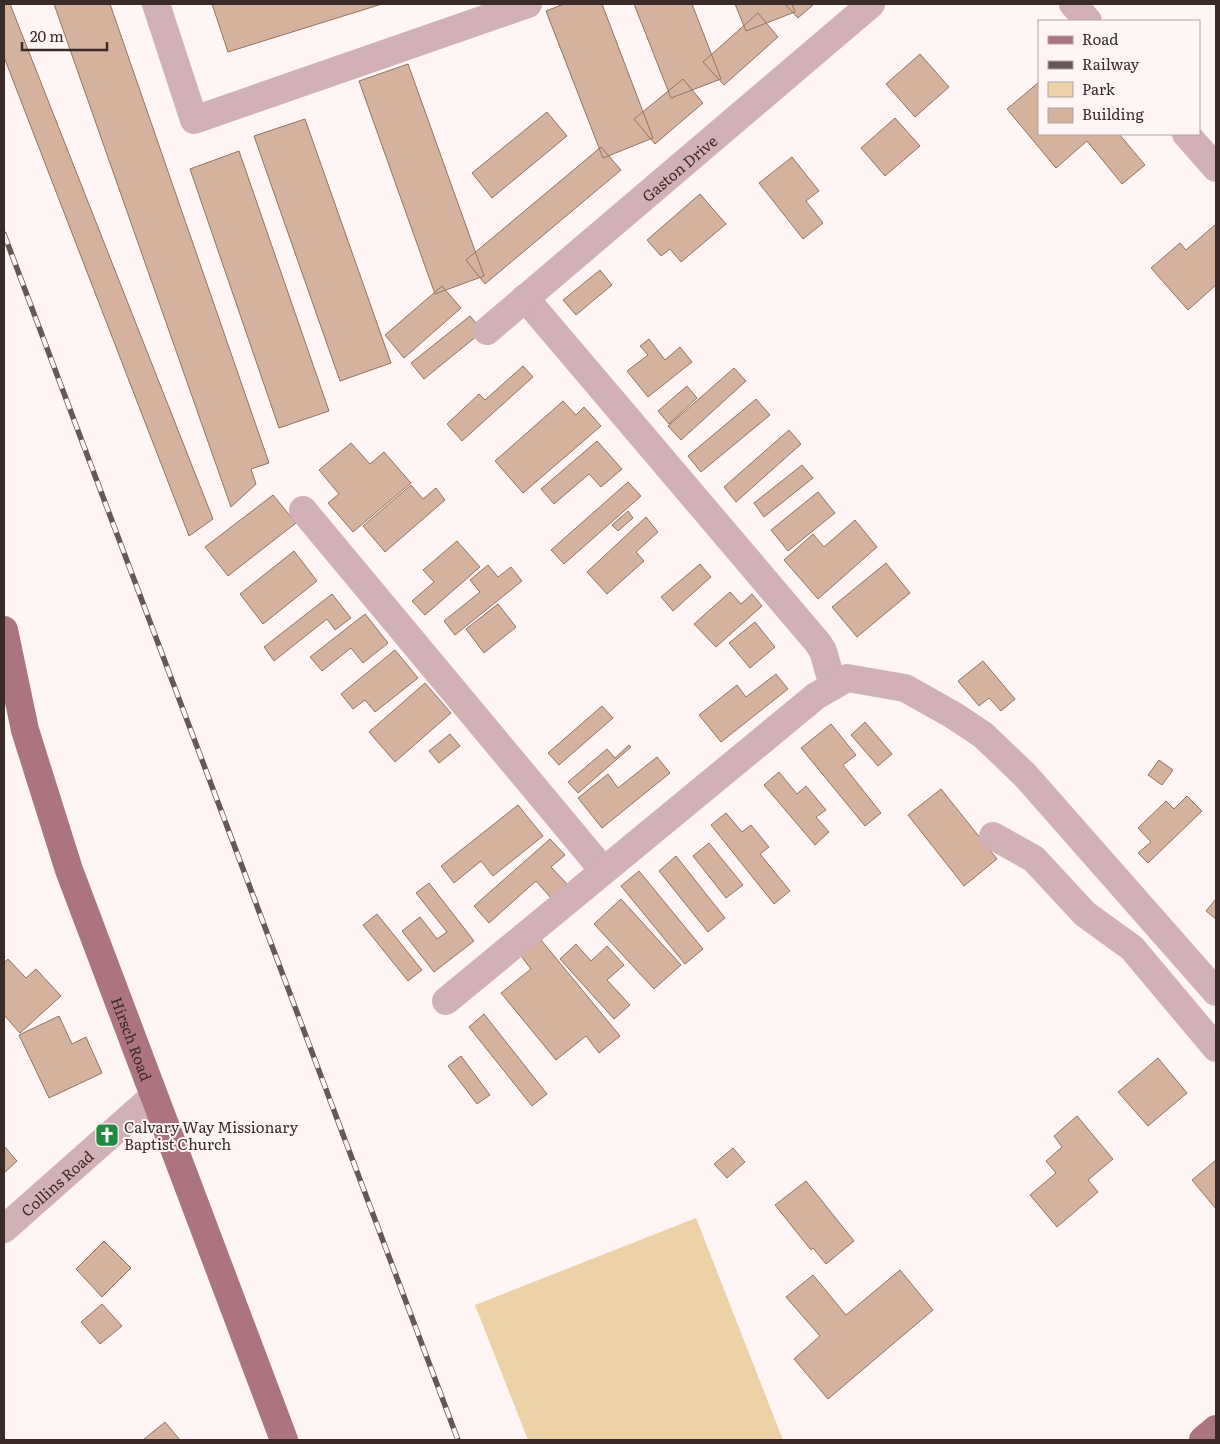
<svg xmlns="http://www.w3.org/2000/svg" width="1220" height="1444" font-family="Literata,serif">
<rect width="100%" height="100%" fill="#fef5f4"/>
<path fill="#edd1a7" d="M696 1218 783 1440H528L475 1305Z"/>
<path fill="#d4b29d" stroke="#927460" d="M4 4H10L213 519 189 536 4 57Z
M54 4H110L269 463 251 469 256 484 231 507Z
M212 4H382L228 52Z
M564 4H602L653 138 603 158 546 11Z
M634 4H692L721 79 671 98Z
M735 4H792L795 12 746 31Z
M785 4H814L798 18Z
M758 13 778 37 724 85 703 62Z
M920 54 949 87 915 117 886 84Z
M408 64 484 276 435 294 359 81Z
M683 79 703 103 655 144 634 119Z
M1039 82V134H1119L1145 165 1122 184 1087 141 1056 168 1007 109Z
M547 112 567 136 492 198 472 173Z
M895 118 920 146 885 176 861 148Z
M305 119 391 363 340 381 254 136Z
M601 147 621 170 485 284 466 260Z
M239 151 329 411 279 428 190 169Z
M792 157 819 191 806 201 823 223 803 239 759 183Z
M700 194 726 224 681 262 670 249 661 256 647 240Z
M1216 224V285L1188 310 1151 268 1180 243 1186 250Z
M600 270 612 285 576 315 563 300Z
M442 286 461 308 404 358 385 335Z
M470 316 483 331 424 379 411 363Z
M649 339 665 360 680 347 692 362 648 397 627 371 648 355 640 346Z
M523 366 533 377 462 441 447 424 479 394 485 400Z
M734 368 746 381 681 440 668 426Z
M687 386 697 398 669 424 658 411Z
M756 399 770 415 701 472 688 456Z
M563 401 576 415 584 407 601 426 523 493 495 461Z
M789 430 801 444 736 502 724 487Z
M597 441 622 469 601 487 589 474 554 504 541 489Z
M351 443 370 464 384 452 411 483 353 532 328 503 339 494 319 470Z
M802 465 813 478 764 517 754 503Z
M628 482 641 496 564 564 551 550Z
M411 485 423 499 436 488 445 500 385 552 363 526Z
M818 492 835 513 788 551 771 530Z
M273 495 296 523 228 576 205 547Z
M628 511 633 518 618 531 612 525Z
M646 517 658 532 636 552 644 561 607 594 587 572Z
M855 520 877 547 818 599 784 560 813 534 824 547Z
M457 541 480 567 425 615 412 601 434 582 423 570Z
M294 551 317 581 263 624 240 594Z
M886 563 910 593 857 637 832 607Z
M700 564 711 577 673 611 661 597Z
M488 565 498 577 511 567 522 581 455 635 444 621 480 592 470 580Z
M730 592 741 604 752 594 762 606 716 647 694 624Z
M332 594 351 618 335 630 327 619 274 661 264 647Z
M498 604 516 627 484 653 466 629Z
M365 614 388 643 363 663 351 648 322 671 310 657Z
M755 622 775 647 750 668 729 643Z
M395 650 418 678 375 712 365 700 353 709 341 694Z
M983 661 1015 699 1001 711 989 698 979 706 958 681Z
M776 674 788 689 721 742 699 715 737 685 746 697Z
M425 683 451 713 395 762 369 732Z
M602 706 613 718 559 765 548 753Z
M865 722 892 754 878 766 851 735Z
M831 724 856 755 843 765 881 813 865 826 801 748Z
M450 734 460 746 439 763 429 751Z
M629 745 631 747 578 793 568 782 607 749 615 758Z
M657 757 670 773 602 828 578 798 608 774 618 788Z
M1159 760 1173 770 1162 785 1148 775Z
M779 772 797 794 806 786 826 810 816 817 829 832 815 845 764 785Z
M941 789 997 859 964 886 908 815Z
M1187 796 1202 811 1148 863 1138 853 1151 842 1138 828 1166 801 1174 809Z
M518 805 543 836 493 876 481 861 454 883 441 866Z
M726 813 742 832 751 825 769 847 760 854 790 891 774 904 711 825Z
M550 839 565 855 551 867 567 884 551 898 536 881 489 923 474 906Z
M709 843 743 885 726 898 693 856Z
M676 856 725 918 708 932 659 871Z
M639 871 703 949 685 964 621 886Z
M429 883 474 941 434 972 402 931 420 917 437 939 447 932 416 893Z
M621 899 681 965 654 989 594 924Z
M1216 899V919L1206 911Z
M377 914 422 970 408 981 363 925Z
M541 940 620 1036 599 1053 586 1036 556 1060 501 993 531 969 521 956Z
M576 944 591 961 607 946 624 965 607 980 630 1005 614 1019 560 959Z
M8 959 26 978 36 969 61 996 20 1033 4 1015V963Z
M484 1014 547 1094 532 1106 469 1027Z
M59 1016 72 1044 86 1037 102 1073 49 1098 19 1035Z
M461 1056 490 1095 477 1104 448 1066Z
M1158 1058 1187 1093 1148 1126 1118 1092Z
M1077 1116 1113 1159 1088 1180 1098 1192 1057 1227 1030 1195 1056 1173 1046 1161 1062 1147 1054 1136Z
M4 1146 17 1161 4 1173Z
M733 1148 745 1162 727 1178 714 1164Z
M1216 1160V1209L1192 1180Z
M806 1181 854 1241 826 1264 813 1248 811 1250 775 1205Z
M104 1241 131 1268 102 1297 76 1269Z
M900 1270 933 1310 828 1399 794 1359 820 1336 786 1297 813 1275 846 1315Z
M102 1304 122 1326 100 1344 81 1322Z
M165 1422 180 1440H143Z"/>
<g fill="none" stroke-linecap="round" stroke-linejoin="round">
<g stroke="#d1b1b6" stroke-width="28">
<path d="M156 4 194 120 528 4"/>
<path d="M1073 4 1088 21"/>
<path d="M1186 134 1216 168"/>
<path d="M525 298 818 643 823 651 833 686"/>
<path id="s1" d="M487 331 871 4"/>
<path d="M303 510 603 870"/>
<path d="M993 836 1034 859 1085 914 1132 948 1216 1048"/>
<path d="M446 1001 816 696 847 678 905 688 953 715 983 735 1025 775 1216 992"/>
<path id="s2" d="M4 1229 153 1097"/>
</g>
<g stroke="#ac747f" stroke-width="28">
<path id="s3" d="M4 630 25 730 69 870 284 1440"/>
<path d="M1203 1440 1216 1429"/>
</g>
<g stroke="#675856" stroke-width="5.5">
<path id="rail" d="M4 234 458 1440"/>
</g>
<use href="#rail" stroke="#fef5f4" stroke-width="4" stroke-dasharray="11" stroke-linecap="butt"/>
</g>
<defs>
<g id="church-square" transform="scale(1.25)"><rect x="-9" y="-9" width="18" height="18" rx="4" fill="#218a40" stroke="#fef5f4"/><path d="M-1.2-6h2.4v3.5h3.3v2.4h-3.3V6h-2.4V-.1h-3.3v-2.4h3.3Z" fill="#fff"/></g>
</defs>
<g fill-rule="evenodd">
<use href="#church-square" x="107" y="1135"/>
</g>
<g text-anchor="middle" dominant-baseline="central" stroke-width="4" stroke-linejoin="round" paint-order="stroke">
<g font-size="15" fill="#3b2b28" stroke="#fef5f4">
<text stroke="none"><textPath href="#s1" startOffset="252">Gaston Drive</textPath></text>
<text stroke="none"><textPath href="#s3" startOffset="429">Hirsch Road</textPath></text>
<text stroke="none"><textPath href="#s2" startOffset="70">Collins Road</textPath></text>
</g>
<g font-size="15" fill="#3b2b28" stroke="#fef5f4" text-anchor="start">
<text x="124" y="1126">Calvary Way Missionary<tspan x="124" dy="17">Baptist Church</tspan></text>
</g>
</g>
<rect width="1220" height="1444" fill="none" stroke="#3b2b28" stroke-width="10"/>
<rect x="1038" y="20" width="162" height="115" fill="#fef5f4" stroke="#b0a4a2"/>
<rect x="1048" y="36" width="25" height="8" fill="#ac747f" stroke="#b0a4a2"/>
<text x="1082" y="45" font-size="15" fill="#3b2b28">Road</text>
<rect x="1048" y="61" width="25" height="8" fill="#675856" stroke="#b0a4a2"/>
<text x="1082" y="70" font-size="15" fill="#3b2b28">Railway</text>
<rect x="1048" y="82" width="25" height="15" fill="#edd1a7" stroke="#b0a4a2"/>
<text x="1082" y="95" font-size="15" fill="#3b2b28">Park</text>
<rect x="1048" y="108" width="25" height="15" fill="#d4b29d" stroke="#b0a4a2"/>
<text x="1082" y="120" font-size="15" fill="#3b2b28">Building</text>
<path d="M22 42v8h85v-8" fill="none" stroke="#3b2b28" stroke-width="2.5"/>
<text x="30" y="42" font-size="15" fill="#3b2b28" stroke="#fef5f4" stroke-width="4" paint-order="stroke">20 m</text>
</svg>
